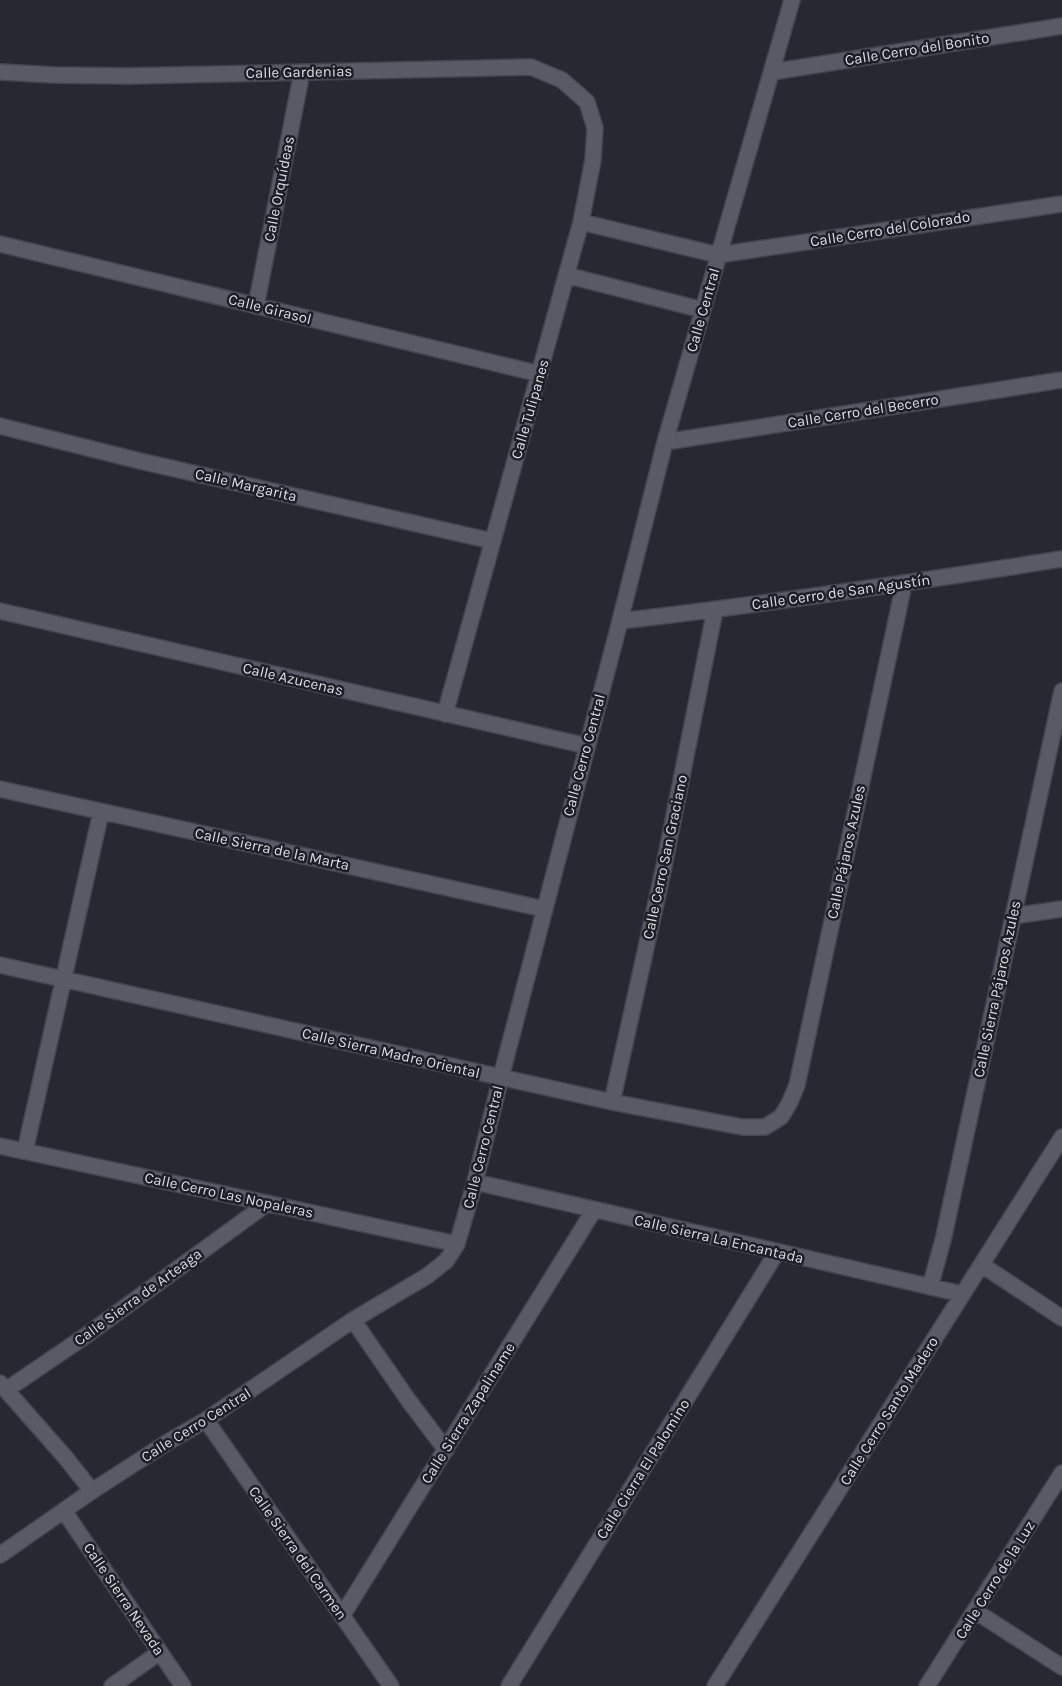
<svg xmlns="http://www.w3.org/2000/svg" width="1062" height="1686" font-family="Karla,sans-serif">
<rect width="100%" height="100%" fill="#262932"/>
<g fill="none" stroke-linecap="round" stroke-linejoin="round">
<g stroke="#44464f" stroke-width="18">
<path id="minor" d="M0 72 54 75 128 76 531 67 562 80 587 102 595 128 593 160 581 222 445 714
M772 72 1062 26
M581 222 718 255 1062 204
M0 244 540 374
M566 275 703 310
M256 306 302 72
M0 426 140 461 492 541
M665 442 1062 380
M0 611 587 746
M620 621C768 604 915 582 1062 559
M0 789 544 909
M1013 916 1062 909
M0 965 612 1102 742 1127H765L781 1117 789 1104 797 1085 904 584
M612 1102 663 871 715 610
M0 1146 457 1244
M25 1151 101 812
M475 1182 962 1294
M982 1265 1062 1318
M930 1287 943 1240 1062 691
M353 1320 409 1401 446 1450
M0 1383 65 1457 92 1491
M6 1390 84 1337 268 1203
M206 1420 391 1686
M64 1511 183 1686
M0 1555 92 1491 168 1442 206 1420 353 1320 427 1276 446 1261 457 1244 475 1182 501 1077 620 621 665 442 792 0
M975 1611 1062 1667
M342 1616 594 1210
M112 1686 160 1652
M509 1686 777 1252
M715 1686 1062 1137
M927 1686 1062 1473"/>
</g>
<use href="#minor" stroke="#585b66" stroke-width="15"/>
</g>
<g text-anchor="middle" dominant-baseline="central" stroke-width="5" stroke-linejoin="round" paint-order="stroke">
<g font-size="15" fill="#dbdde4" stroke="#1c1f28">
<text transform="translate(917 49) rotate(-9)">Calle Cerro del Bonito</text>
<text transform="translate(299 72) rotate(-1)">Calle Gardenias</text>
<text transform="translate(279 189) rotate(-79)">Calle Orquídeas</text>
<text transform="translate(890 229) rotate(-9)">Calle Cerro del Colorado</text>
<text transform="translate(270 309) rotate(14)">Calle Girasol</text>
<text transform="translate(703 310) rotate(-74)">Calle Central</text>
<text transform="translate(530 409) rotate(-74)">Calle Tulipanes</text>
<text transform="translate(863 411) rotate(-9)">Calle Cerro del Becerro</text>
<text transform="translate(246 485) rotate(13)">Calle Margarita</text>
<text transform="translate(841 592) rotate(-8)">Calle Cerro de San Agustín</text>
<text transform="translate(293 679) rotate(13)">Calle Azucenas</text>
<text transform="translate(584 755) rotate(-75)">Calle Cerro Central</text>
<text transform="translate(272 849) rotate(12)">Calle Sierra de la Marta</text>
<text transform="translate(846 852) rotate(-78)">Calle Pájaros Azules</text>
<text transform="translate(665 857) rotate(-78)">Calle Cerro San Graciano</text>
<text transform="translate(997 989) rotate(-78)">Calle Sierra Pájaros Azules</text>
<text transform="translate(391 1053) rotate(13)">Calle Sierra Madre Oriental</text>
<text transform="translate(483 1147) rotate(-76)">Calle Cerro Central</text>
<text transform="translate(229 1195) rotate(12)">Calle Cerro Las Nopaleras</text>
<text transform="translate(719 1239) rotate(13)">Calle Sierra La Encantada</text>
<text transform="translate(138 1297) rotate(-36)">Calle Sierra de Arteaga</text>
<text transform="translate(889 1411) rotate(-58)">Calle Cerro Santo Madero</text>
<text transform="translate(468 1413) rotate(-58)">Calle Sierra Zapaliname</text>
<text transform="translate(196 1425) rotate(-32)">Calle Cerro Central</text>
<text transform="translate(643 1469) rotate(-58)">Calle Cierra El Palomino</text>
<text transform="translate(298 1553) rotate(55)">Calle Sierra del Carmen</text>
<text transform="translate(995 1580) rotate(-58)">Calle Cerro de la Luz</text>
<text transform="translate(124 1599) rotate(56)">Calle Sierra Nevada</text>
</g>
</g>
</svg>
